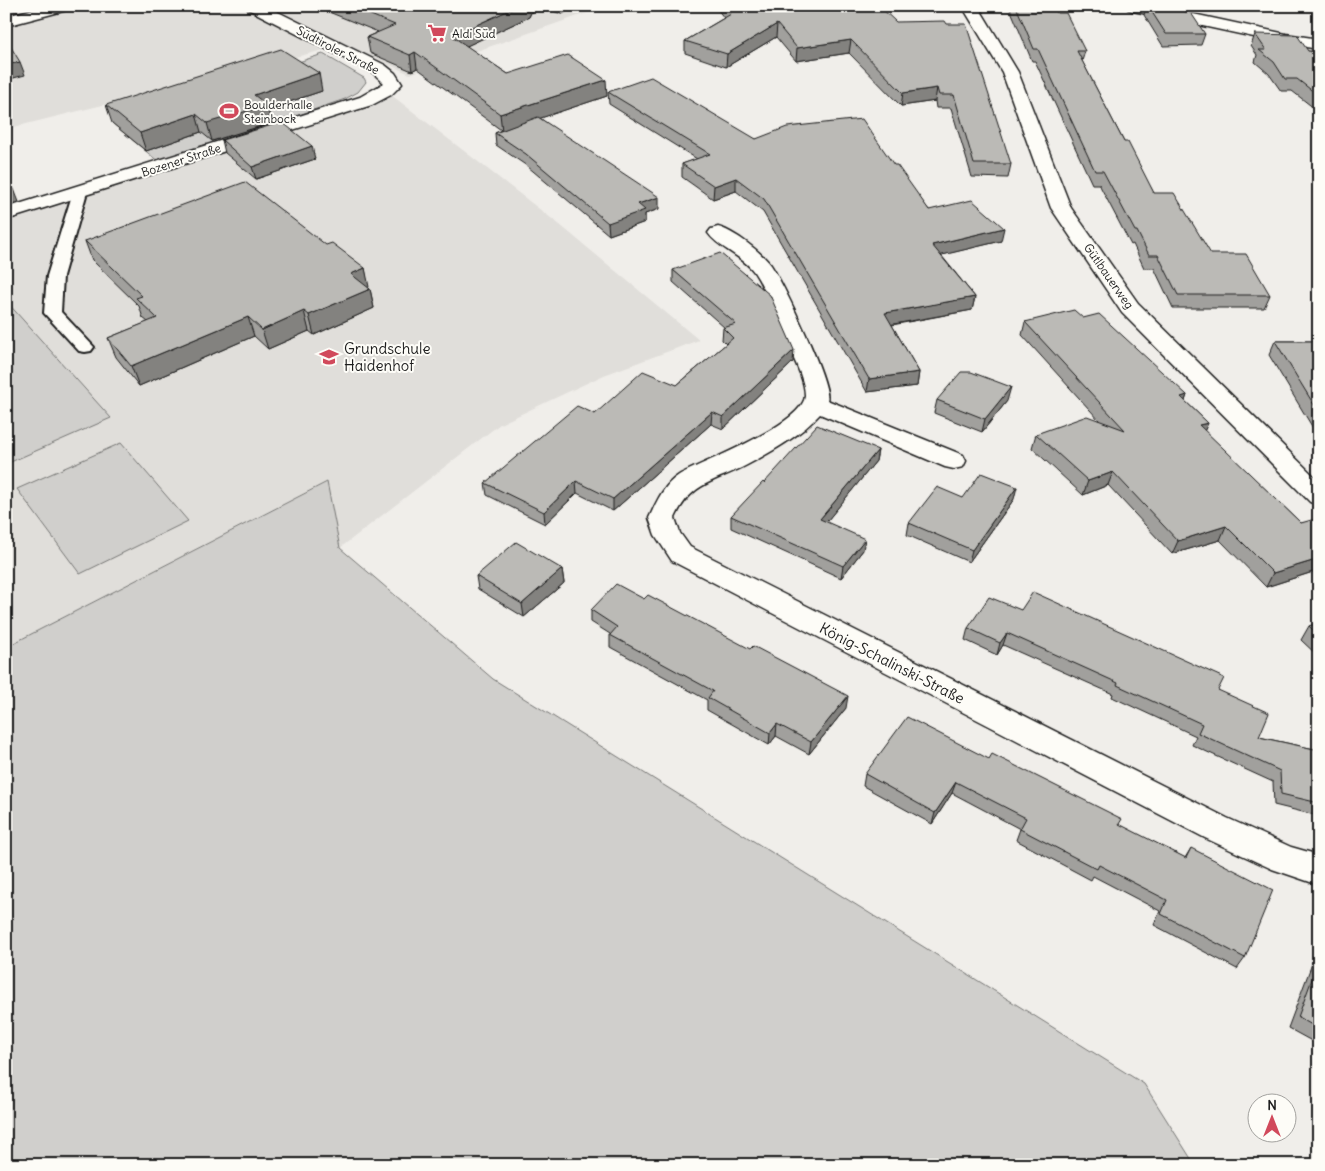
<svg xmlns="http://www.w3.org/2000/svg" width="1325" height="1171" font-family="Delius,sans-serif">
<rect width="100%" height="100%" fill="#f0eeea"/>
<filter id="ink" filterUnits="userSpaceOnUse"><feTurbulence type="fractalNoise" baseFrequency=".02" numOctaves="2"/><feDisplacementMap in="SourceGraphic" scale="10" xChannelSelector="R" yChannelSelector="G"/><feConvolveMatrix kernelMatrix="1 2 1 2 8 2 1 2 1" color-interpolation-filters="sRGB"/></filter>
<g filter="url(#ink)">
<path fill="#e0deda" d="M6 6H607L410 74 344 45 6 129Z
M390 94 560 225 699 340 604 375 500 424 340 548 326 482 6 647V218Z"/>
<path fill="#d0cfcc" stroke="#767674" d="M323 54 364 78 366 82 358 92 345 99 160 163 112 123Z
M6 301 111 418 6 464Z
M121 443 188 521 80 574 17 489Z
M327 482 340 548 493 679 1144 1084 1195 1165H6V647Z"/>
<g fill="none" stroke-linecap="round" stroke-linejoin="round">
<g stroke="#1c1c1c" stroke-width="4">
<path id="lane" d="M80 188 85 189 87 192 63 276 61 312 94 347 91 351 85 352 79 351 44 313 47 276 73 192 75 189Z"/>
</g>
<g stroke="#1c1c1c" stroke-width="3">
<path id="street" d="M245 6H266L385 65 395 73 402 84 391 95 372 105 6 220V208L360 97 384 83 373 73 248 9Z
M962 6H978L1018 72 1071 208 1138 303 1319 481V505L1310 502 1122 313 1051 208 1002 72Z
M1125 6H1156L1286 34 1319 39V49L1286 44 1133 11 1128 9Z
M718 227C734 231 761 252 771 265 782 281 833 386 827 400L963 455 966 461 963 467 954 469 945 467 820 414C800 436 773 451 747 465 715 482 691 482 675 518L680 533 690 547 1227 818 1291 847 1319 855V885L1272 869 1205 838 672 561 655 535 649 518C656 503 664 484 679 475 702 462 805 424 805 395 805 379 792 356 786 341 776 319 768 293 754 272 742 255 719 249 708 233L711 229Z"/>
</g>
<g stroke="#1c1c1c" stroke-width="3">
<path id="secondary" d="M46 6H74L71 9 6 26V16Z"/>
</g>
<use href="#lane" fill="#fdfcf7" fill-rule="evenodd"/>
<use href="#street" fill="#fdfcf7" fill-rule="evenodd"/>
<use href="#secondary" fill="#fdfcf7" fill-rule="evenodd"/>
</g>
<path fill="#a1a09d" stroke="#1c1c1c" d="M324 6H534L529 17 466 46 508 74 607 96 540 118 659 209 645 214V222L609 235 527 166 496 145 495 133 501 130 417 68 412 71 370 53 367 37 378 32 324 10Z
M537 6H578L562 14Z
M715 6H879L1011 164 1008 178 972 177 951 108H936L935 101 901 106 849 53 796 61 776 37 726 67 685 53V41L724 18Z
M1009 6H1054L1057 13 1085 51 1082 61 1124 142 1154 193 1211 254 1270 295 1264 308H1173L1154 268H1144L1133 244 1131 245 1099 184H1092L1035 61H1032Z
M1146 6H1159L1205 34 1201 45 1163 46 1144 15Z
M1166 6H1177L1176 8Z
M1255 34 1308 51 1319 52V112L1292 91H1281L1269 74 1255 62 1257 55 1251 46Z
M322 91 268 109 271 123 212 141 201 132 146 151 112 123 106 105Z
M608 92 756 139 894 165 929 210 1001 241 941 255 975 297 972 310 892 325 919 372 917 386 867 392 763 212 736 191 713 199 682 177V164L697 159 609 104Z
M222 140 315 159 256 179 225 153Z
M85 241 365 268 368 287 370 289 374 308 314 335 309 331 268 349 254 336 139 386 116 357 108 338 148 322 143 318 139 306 92 260Z
M673 270 793 362 723 429 711 424 613 511 577 493 545 524 487 495 485 483 595 414 677 385 726 344 722 340 723 328H725L673 282Z
M1083 318 1187 395 1185 401 1208 423 1204 431 1301 523H1319V570L1266 587 1220 540 1172 554 1108 485 1083 495 1032 448 1036 434 1099 420 1022 335 1025 322Z
M1275 341H1319V438L1269 355Z
M937 400 1007 401 982 432 934 413Z
M878 450 876 461 826 522 863 550 841 578 731 528V516L764 483Z
M963 498 1014 499 969 562 907 535 909 523Z
M562 569 564 583 524 617 478 589 476 576Z
M591 610 846 708 809 754 776 736 769 745 707 710V700L610 647V634L591 622Z
M1021 610 1218 690 1259 737 1319 750V816L1274 805 1273 782 1192 745 1196 736 1112 697 1113 694 1003 645 997 655 965 640 968 628Z
M1319 623V657L1301 640 1309 626Z
M989 759 1185 858 1191 848 1245 958 1237 969 1154 925 1160 911 1093 876 1091 880 1016 840 1020 829 952 793 932 824 863 786 865 774Z
M1319 945V1045L1288 1028Z"/>
<path fill="#83827f" stroke="#1c1c1c" d="M518 6H534L529 17 454 52 452 36Z
M561 6H578L562 14Z
M777 24 776 37 726 67 727 54Z
M851 40 849 53 796 61 797 48Z
M415 52 417 68 412 71 410 55Z
M20 62 25 75 6 80V65Z
M319 73 322 91 268 109 271 123 212 141 207 123 254 95Z
M606 80 607 96 502 131 500 114Z
M937 88 935 101 901 106 903 93Z
M196 114 201 132 146 151 140 133Z
M312 146 315 159 256 179 252 167Z
M736 178V191L713 199 714 186Z
M14 189 19 202 6 206V191Z
M659 197V209L645 214V222L609 235 608 223 638 204Z
M1004 228 1001 241 930 258 932 245Z
M365 268 369 287 355 293 351 274Z
M370 289 374 308 314 335 309 315Z
M975 297 972 310 883 326 885 313Z
M304 311 309 331 268 349 262 330Z
M248 317 254 336 139 386 131 366Z
M794 350 793 362 723 429V417Z
M919 372 917 386 867 392 869 379Z
M1011 387 1007 401 982 432 985 419Z
M1187 395 1182 409 1181 397Z
M712 412 711 424 613 511V499Z
M1208 423 1202 436 1199 425Z
M878 450 876 461 819 531 820 519Z
M1113 472 1108 485 1083 495 1088 481Z
M576 481 577 493 545 524 544 512Z
M1017 487 1014 499 969 562 972 550Z
M1226 526 1220 540 1172 554 1178 541Z
M865 539 863 550 841 578 843 566Z
M1319 559V570L1266 587 1273 573Z
M562 569 564 583 524 617 522 604Z
M1007 633 1003 645 997 655 1000 643Z
M848 696 846 708 809 754 811 742Z
M777 724 776 736 769 745 770 733Z
M956 782 952 793 932 824 935 813Z"/>
<path fill="#bbbab6" stroke="#1c1c1c" d="M349 6H518L452 36 508 74 568 55 606 80 500 114 415 52 410 55 367 37 395 25Z
M725 6H879L896 22 945 21 947 24H966L1011 164H974L954 95H939L937 88 903 93 851 40 797 48 777 24 727 54 685 41 731 14Z
M1016 6H1054L1057 13H1066L1085 51H1077L1124 142H1128L1154 193H1174L1211 254H1246L1270 295H1178L1158 255H1149L1137 231H1135L1103 171H1095L1038 49H1034Z
M1148 6H1159L1191 13 1205 34H1166Z
M1255 34 1297 35 1308 51 1319 52V96L1297 79H1285L1274 62 1259 50H1266Z
M6 39 20 62 6 65Z
M281 49 319 73 254 95 267 105 207 123 196 114 140 133 106 105Z
M651 77 756 139 787 127 862 119 894 165H897L929 210 972 200 1004 228 932 245 975 297 885 313 919 372 869 379 764 199 736 178 714 186 682 164 710 154 608 92Z
M538 117 659 197 638 204 645 210 608 223 526 154 495 133Z
M282 122 312 146 252 167 222 140Z
M6 176 14 189 6 191Z
M245 182 326 245 332 243 365 268 351 274 370 289 309 315 304 311 262 330 248 317 131 366 108 338 157 318 136 298 142 296 85 241Z
M720 253 770 295 794 350 723 417 712 412 613 499 576 481 544 512 485 483 577 406 595 414 643 371 677 385 733 338 723 328 736 324 673 270Z
M1074 310 1083 318 1099 314 1187 395 1181 397 1208 423 1199 425 1301 523 1315 519 1319 523V559L1273 573 1226 526 1178 541 1113 472 1088 481 1036 434 1087 416 1125 430 1025 322Z
M1275 341H1319V413Z
M961 372H971L1011 387 985 419 937 400Z
M817 425 878 450 820 519 865 539 843 566 731 516 763 482 764 483Z
M981 473 1017 487 972 550 909 523 937 487 963 498Z
M516 542 562 569 522 604 476 576Z
M616 584 644 599 648 595 750 649 753 646 848 696 811 742 777 724 770 733 708 698 713 691 610 635 617 627 591 610Z
M1033 592 1224 678 1218 690 1269 713 1259 737 1319 750V803L1281 794 1280 771 1198 733 1202 724 1117 685 1118 683 1007 633 1000 643 968 628 989 597 1021 610Z
M1319 623V636L1309 626Z
M907 717 989 759 992 754 1122 819 1119 824 1186 858 1191 848 1273 890 1245 958 1161 914 1167 900 1099 865 1097 869 1020 829 1026 818 956 782 935 813 865 774Z
M1319 960V1029L1298 1017Z"/>
</g>
<defs>
<g id="supermarket-bare" transform="scale(1.5)"><path d="M-6-5.5h2.5l.6 2H6L4.5 2H-2.5L-4.4-4H-6ZM-1.5 3.2a1.3 1.3 0 1 0 .1 0ZM3 3.2a1.3 1.3 0 1 0 .1 0Z" fill="#d1495b" stroke="#fdfcf7" stroke-width="2.5" paint-order="stroke"/></g>
<g id="stadium-bare" transform="scale(1.5)"><path d="M0-5a6.5 5 0 1 0 0 10a6.5 5 0 1 0 0-10ZM-3.5-1.8h7v3.6h-7Z" fill="#d1495b" stroke="#fdfcf7" stroke-width="2.5" paint-order="stroke"/></g>
<g id="school-bare" transform="scale(1.5)"><path d="M0-5L7-2L0 1L-7-2ZM-4 1L0 2.5L4 1V4Q0 6-4 4Z" fill="#d1495b" stroke="#fdfcf7" stroke-width="2.5" paint-order="stroke"/></g>
</defs>
<g fill-rule="evenodd">
<use href="#supermarket-bare" x="437" y="33"/>
<use href="#stadium-bare" x="229" y="111"/>
<use href="#school-bare" x="329" y="357"/>
</g>
<g text-anchor="middle" dominant-baseline="central" stroke-width="4" stroke-linejoin="round" paint-order="stroke">
<g font-size="12" fill="#1c1c1c" stroke="#fdfcf7" text-anchor="start">
<text x="452" y="33">Aldi Süd</text>
<text x="244" y="104">Boulderhalle<tspan x="244" dy="14">Steinbock</tspan></text>
</g>
<g font-size="12" fill="#1c1c1c" stroke="#fdfcf7">
<text transform="translate(338 50) rotate(27)">Südtiroler Straße</text>
<text transform="translate(181 160) rotate(-18)">Bozener Straße</text>
<text transform="translate(1109 276) rotate(55)">Gütlbauerweg</text>
</g>
<g font-size="15" fill="#1c1c1c" stroke="#fdfcf7" text-anchor="start">
<text x="344" y="348">Grundschule<tspan x="344" dy="17">Haidenhof</tspan></text>
</g>
<g font-size="15" fill="#1c1c1c" stroke="#fdfcf7">
<text transform="translate(892 663) rotate(27)">König-Schalinski-Straße</text>
</g>
</g>
<rect width="1325" height="1171" fill="none" stroke="#fdfcf7" stroke-width="25"/>
<rect x="12" y="12" width="1300" height="1146" fill="none" stroke="#1c1c1c" stroke-width="2" filter="url(#ink)"/>
<g transform="translate(1272 1118)"><circle r="24" fill="#fdfcf7" stroke="#a3a29f"/>
<path d="M0-4L9 19L0 12L-9 19Z" fill="#d1495b"/>
<text y="-8" font-size="14" font-weight="bold" text-anchor="middle" fill="#1c1c1c">N</text>
</g>
</svg>
